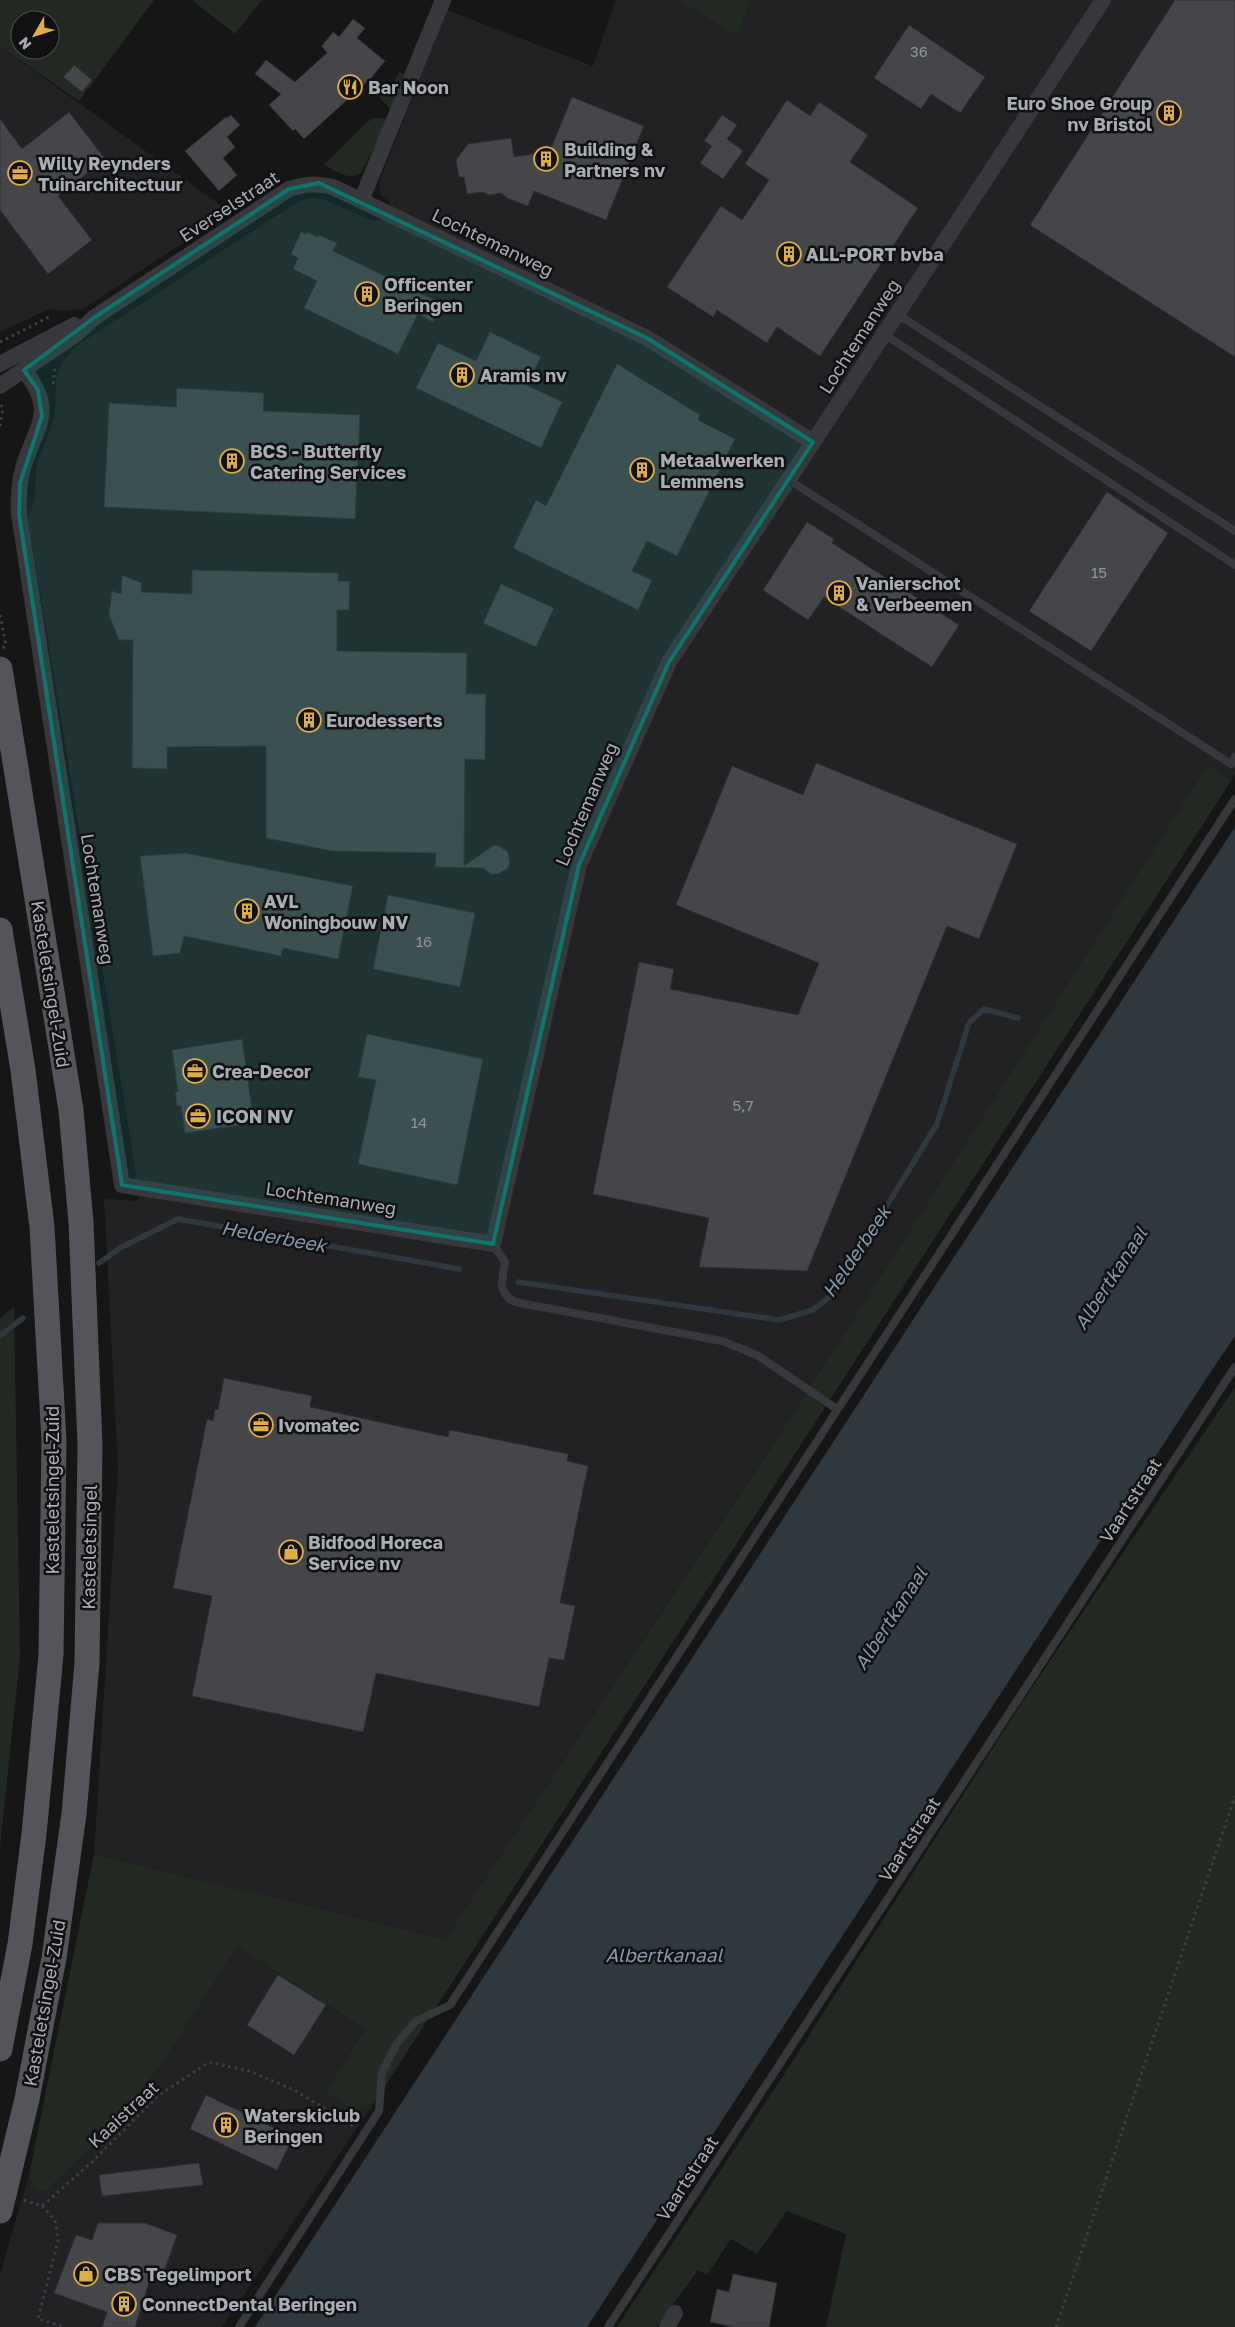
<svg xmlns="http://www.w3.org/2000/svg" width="1235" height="2327" font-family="'Golos Text',sans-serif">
<rect width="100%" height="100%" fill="#161617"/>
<path fill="#222224" d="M616 0H678L738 35 750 0H1235V774L1231 781 1208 766 755 1473 445 1939 94 1854 118 1469 104 1199 138 1201 134 1160 28 519 35 498 36 468 55 415 56 377 62 362 76 346 299 201 311 198 323 199 373 221 381 220 390 203 381 195 379 182 447 10 593 66Z
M0 46 230 212 83 309 66 311 49 309 0 332Z
M237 1945 365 2029 325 2093 355 2110 374 2103 222 2327H0V2275L29 2175 34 2189 45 2192 120 2118 163 2062Z"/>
<path fill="#222a23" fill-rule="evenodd" d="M0 0H154L79 101 0 46ZM20 20H50V50H20Z
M192 0H262L235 34Z
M678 0H750L738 36Z
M399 72 404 74 390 109 379 97 391 87Z
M374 118H384L387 122 361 173C348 181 336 171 324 165L367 122Z
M1208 765 1231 781 374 2103 355 2110 325 2093 365 2029 237 1946 163 2062 120 2118 45 2192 34 2189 29 2175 94 1854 445 1939 755 1473Z
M14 1307 20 1657 0 1847V1318Z
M1235 1387V2327H826L846 2234 787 2211 757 2254 731 2239 707 2275 698 2270 657 2327H617L787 2070 1023 1701Z"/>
<path fill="#30383f" d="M1235 827V1336L1210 1373 587 2327H255Z"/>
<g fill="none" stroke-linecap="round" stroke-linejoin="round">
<path stroke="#30383f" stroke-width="5.5" d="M99 1263 120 1248 178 1219 459 1269
M518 1282 779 1320 813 1310 832 1295 937 1124 969 1023 984 1009 1018 1018
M0 1336 23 1318"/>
</g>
<path fill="#45464a" stroke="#303033" d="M1175 0H1235V357L1030 225Z
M353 19 365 28 357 38 385 61 371 78 304 139 295 129 293 131 269 105 281 94 255 74 266 60 295 82 327 53 322 46 333 32 339 37Z
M909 25 985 77 960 113 931 94 921 109 874 78Z
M74 65 92 80 82 92 63 77Z
M572 97 644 126 606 220 534 191 528 206 507 198 501 193 489 195 482 192 467 194 464 177H459L456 160 468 144 511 138 514 157 550 151Z
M787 100 810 116 819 102 868 135 850 162 918 208 820 356 777 327 767 343 717 310 713 317 667 287 721 206 742 220 769 180 745 164Z
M69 112 105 159 58 196 92 240 48 274 0 210V119L22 149Z
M231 115 240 125 227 137 235 147 223 158 237 175 219 191 185 151 226 117 227 118Z
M722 115 737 125 727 139 743 151 723 179 700 163 712 146 704 141Z
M301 232 306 234 307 232 318 237 319 235 337 243 333 251 436 301 435 304 440 306 433 322 418 314 398 354 304 308 317 281 293 269 298 258 291 254Z
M490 332 541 357 527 385 562 402 541 448 416 388 438 343 476 361Z
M617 364 700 415 698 420 735 439 677 556 647 541 632 571 652 580 638 610 513 548 536 500 546 506Z
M177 388 264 393 263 411 360 415 355 519 104 507 109 403 176 407Z
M1107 492 1168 533 1091 651 1029 611Z
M807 522 834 539 832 543 959 625 932 667 824 597 808 620 763 590Z
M192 570 338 573V581H350L349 610H337V651L467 653 466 694H486L485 760 465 759 464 866 494 845 499 846 508 852 510 863 508 868 498 874H491L483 868 435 867 436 853 332 851 266 838V746L167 747V769L132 768 133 640H119L109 615 112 591 121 594 122 575 142 583 141 592 192 594Z
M501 584 554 608 536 647 483 623Z
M816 763 1017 844 979 939 947 926 807 1271 699 1267 709 1218 593 1194 639 962 674 969 670 989 798 1015 819 963 676 905 732 766 803 795Z
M185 853 353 886 338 959 283 948 281 956 184 936 180 953 153 956 140 856Z
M388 895 475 913 460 987 373 969Z
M367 1034 483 1059 457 1185 358 1164 376 1080 358 1077Z
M242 1039 254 1123 185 1133 181 1106H177L175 1092 178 1091 172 1050Z
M224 1378 312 1396 310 1407 448 1437 450 1430 568 1454 567 1461 588 1466 560 1603 575 1606 564 1660 549 1658 539 1707 376 1673 363 1732 192 1696 212 1596 173 1588 207 1419 213 1421 215 1409 218 1410Z
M278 1975 326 2005 294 2055 247 2025Z
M206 2095 293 2137 277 2170 190 2129Z
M199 2163 203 2185 102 2196 99 2175Z
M98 2223H145L177 2235 160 2283 150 2279 135 2327H102L107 2312 54 2293 76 2235 92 2240Z
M733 2274 777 2283 769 2327H733L710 2322 717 2289 729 2292Z"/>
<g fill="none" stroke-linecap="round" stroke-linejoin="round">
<path stroke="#3d3f43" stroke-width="3" stroke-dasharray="2.5 4" stroke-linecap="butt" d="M0 342 49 317
M53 384 55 368
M0 426 3 409 0 403
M0 615 6 645 2 649
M24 2200 42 2206 92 2162 158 2096 209 2062 249 2071 294 2090 355 2127
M42 2206 55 2220 58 2241 38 2319 65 2327
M1056 2327 1235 1796"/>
<path stroke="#37383c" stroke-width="8" d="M897 314 1235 531
M884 334 1235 565
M789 480 1231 764 1235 757
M493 1244 505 1262C502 1280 497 1293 515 1302L722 1341 757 1355 837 1409
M239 2327 379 2111 382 2072 397 2043 416 2021 450 2005 1235 799
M608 2327 1235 1367"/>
<path stroke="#37383c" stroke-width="16" d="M361 201 443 0
M0 364 74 325
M24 370C57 412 36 425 23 468 19 483 18 498 19 514L122 1185 493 1244 579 865 669 662 1103 0
M0 386 75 335 95 317 289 189C305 184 316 183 333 187L647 338 813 442
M667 2327 675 2313"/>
<path stroke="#54555b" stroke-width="25" d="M0 669 71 1110 81 1222 90 1445 87 1663 74 1814 54 1958 27 2099 0 2211
M0 930 23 1070 42 1227 54 1441 51 1655 34 1834 20 1944 0 2049"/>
</g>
<path fill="#0f766e" fill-opacity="0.2" stroke="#0f766e" stroke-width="4" stroke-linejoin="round" d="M319 183 647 338 813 442 669 662 579 865 493 1244 122 1185 19 514 20 483 42 416 38 390 24 370 95 317 289 189Z"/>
<defs>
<g id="restaurant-ring" transform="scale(1.25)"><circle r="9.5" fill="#111112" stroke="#e0ad45" stroke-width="1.5"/><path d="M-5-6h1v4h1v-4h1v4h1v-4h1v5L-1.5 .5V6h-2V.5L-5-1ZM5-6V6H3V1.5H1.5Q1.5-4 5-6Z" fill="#e0ad45"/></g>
<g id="building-ring" transform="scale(1.25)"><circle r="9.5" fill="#111112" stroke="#e0ad45" stroke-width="1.5"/><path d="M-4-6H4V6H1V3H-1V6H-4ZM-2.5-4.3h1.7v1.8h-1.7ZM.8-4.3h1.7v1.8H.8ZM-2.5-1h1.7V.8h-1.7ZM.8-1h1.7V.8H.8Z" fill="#e0ad45"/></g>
<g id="office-ring" transform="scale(1.25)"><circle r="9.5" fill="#111112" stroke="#e0ad45" stroke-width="1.5"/><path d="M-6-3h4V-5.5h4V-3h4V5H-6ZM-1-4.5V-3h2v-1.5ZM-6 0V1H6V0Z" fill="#e0ad45"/></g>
<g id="shop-ring" transform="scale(1.25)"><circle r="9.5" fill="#111112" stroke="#e0ad45" stroke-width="1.5"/><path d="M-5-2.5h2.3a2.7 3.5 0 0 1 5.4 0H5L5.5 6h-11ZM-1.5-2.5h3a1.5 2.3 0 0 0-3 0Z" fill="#e0ad45"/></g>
</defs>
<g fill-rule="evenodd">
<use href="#restaurant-ring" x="350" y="87"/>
<use href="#building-ring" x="1169" y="113"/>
<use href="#building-ring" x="546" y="159"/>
<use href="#office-ring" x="20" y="173"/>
<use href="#building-ring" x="789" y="254"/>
<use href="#building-ring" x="367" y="294"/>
<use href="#building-ring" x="462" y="375"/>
<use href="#building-ring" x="232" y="461"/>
<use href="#building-ring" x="642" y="470"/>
<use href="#building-ring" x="839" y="593"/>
<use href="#building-ring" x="309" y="720"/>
<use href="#building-ring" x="247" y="911"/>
<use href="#office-ring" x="195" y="1071"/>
<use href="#office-ring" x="198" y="1116"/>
<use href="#office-ring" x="261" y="1425"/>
<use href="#shop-ring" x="291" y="1552"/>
<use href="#building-ring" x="226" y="2125"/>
<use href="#shop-ring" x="86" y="2274"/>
<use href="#building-ring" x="124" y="2304"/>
</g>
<g text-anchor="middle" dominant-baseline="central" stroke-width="5" stroke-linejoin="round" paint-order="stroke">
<g font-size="15" fill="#90939b">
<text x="919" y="51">36</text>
<text x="1099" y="572">15</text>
<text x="424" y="941">16</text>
<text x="743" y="1105">5,7</text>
<text x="419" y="1122">14</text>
</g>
<g font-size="18" font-weight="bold" fill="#a9adb6" stroke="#111112" text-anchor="start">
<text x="368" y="87">Bar Noon</text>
<text x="1152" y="103" text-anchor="end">Euro Shoe Group<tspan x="1152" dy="21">nv Bristol</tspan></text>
<text x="564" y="149">Building &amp;<tspan x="564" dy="21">Partners nv</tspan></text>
<text x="38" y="163">Willy Reynders<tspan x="38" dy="21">Tuinarchitectuur</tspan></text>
<text x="806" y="254">ALL-PORT bvba</text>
<text x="384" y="284">Officenter<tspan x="384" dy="21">Beringen</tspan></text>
<text x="480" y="375">Aramis nv</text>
<text x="250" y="451">BCS - Butterfly<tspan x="250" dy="21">Catering Services</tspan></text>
<text x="660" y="460">Metaalwerken<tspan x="660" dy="21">Lemmens</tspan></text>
<text x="856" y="583">Vanierschot<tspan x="856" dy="21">&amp; Verbeemen</tspan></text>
<text x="326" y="720">Eurodesserts</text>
<text x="264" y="901">AVL<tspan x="264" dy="21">Woningbouw NV</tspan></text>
<text x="212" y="1071">Crea-Decor</text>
<text x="216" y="1116">ICON NV</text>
<text x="278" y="1425">Ivomatec</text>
<text x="308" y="1542">Bidfood Horeca<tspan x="308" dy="21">Service nv</tspan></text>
<text x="244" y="2115">Waterskiclub<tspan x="244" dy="21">Beringen</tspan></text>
<text x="104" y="2274">CBS Tegelimport</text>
<text x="142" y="2304">ConnectDental Beringen</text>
</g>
<g font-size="18" fill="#a9adb6" stroke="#111112">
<text transform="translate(229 206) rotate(-33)">Everselstraat</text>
<text transform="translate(493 242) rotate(26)">Lochtemanweg</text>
<text transform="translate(859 336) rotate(-57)">Lochtemanweg</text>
<text transform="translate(586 804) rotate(-67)">Lochtemanweg</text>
<text transform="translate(98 899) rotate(81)">Lochtemanweg</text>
<text transform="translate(51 984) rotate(81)">Kasteletsingel-Zuid</text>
<text transform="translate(331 1198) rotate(9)">Lochtemanweg</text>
<text transform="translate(52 1490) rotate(-90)">Kasteletsingel-Zuid</text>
<text transform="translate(1130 1500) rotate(-57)">Vaartstraat</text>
<text transform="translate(89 1547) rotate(-89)">Kasteletsingel</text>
<text transform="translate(909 1839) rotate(-57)">Vaartstraat</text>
<text transform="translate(44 2003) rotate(-80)">Kasteletsingel-Zuid</text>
<text transform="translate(123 2114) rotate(-43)">Kaaistraat</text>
<text transform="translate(687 2178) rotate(-57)">Vaartstraat</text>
</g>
<g font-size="19" font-style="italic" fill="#839aae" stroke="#111112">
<text transform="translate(274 1236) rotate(10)">Helderbeek</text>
<text transform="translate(856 1251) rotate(-56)">Helderbeek</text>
<text transform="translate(1110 1278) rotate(-57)">Albertkanaal</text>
<text transform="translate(890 1618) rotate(-57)">Albertkanaal</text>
<text x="664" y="1954">Albertkanaal</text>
</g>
</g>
<g transform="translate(35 35) rotate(231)"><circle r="24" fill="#111112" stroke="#4e4f54"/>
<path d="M0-4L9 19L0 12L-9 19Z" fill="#e0ad45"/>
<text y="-8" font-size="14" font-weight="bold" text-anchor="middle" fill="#a9adb6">N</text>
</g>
</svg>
